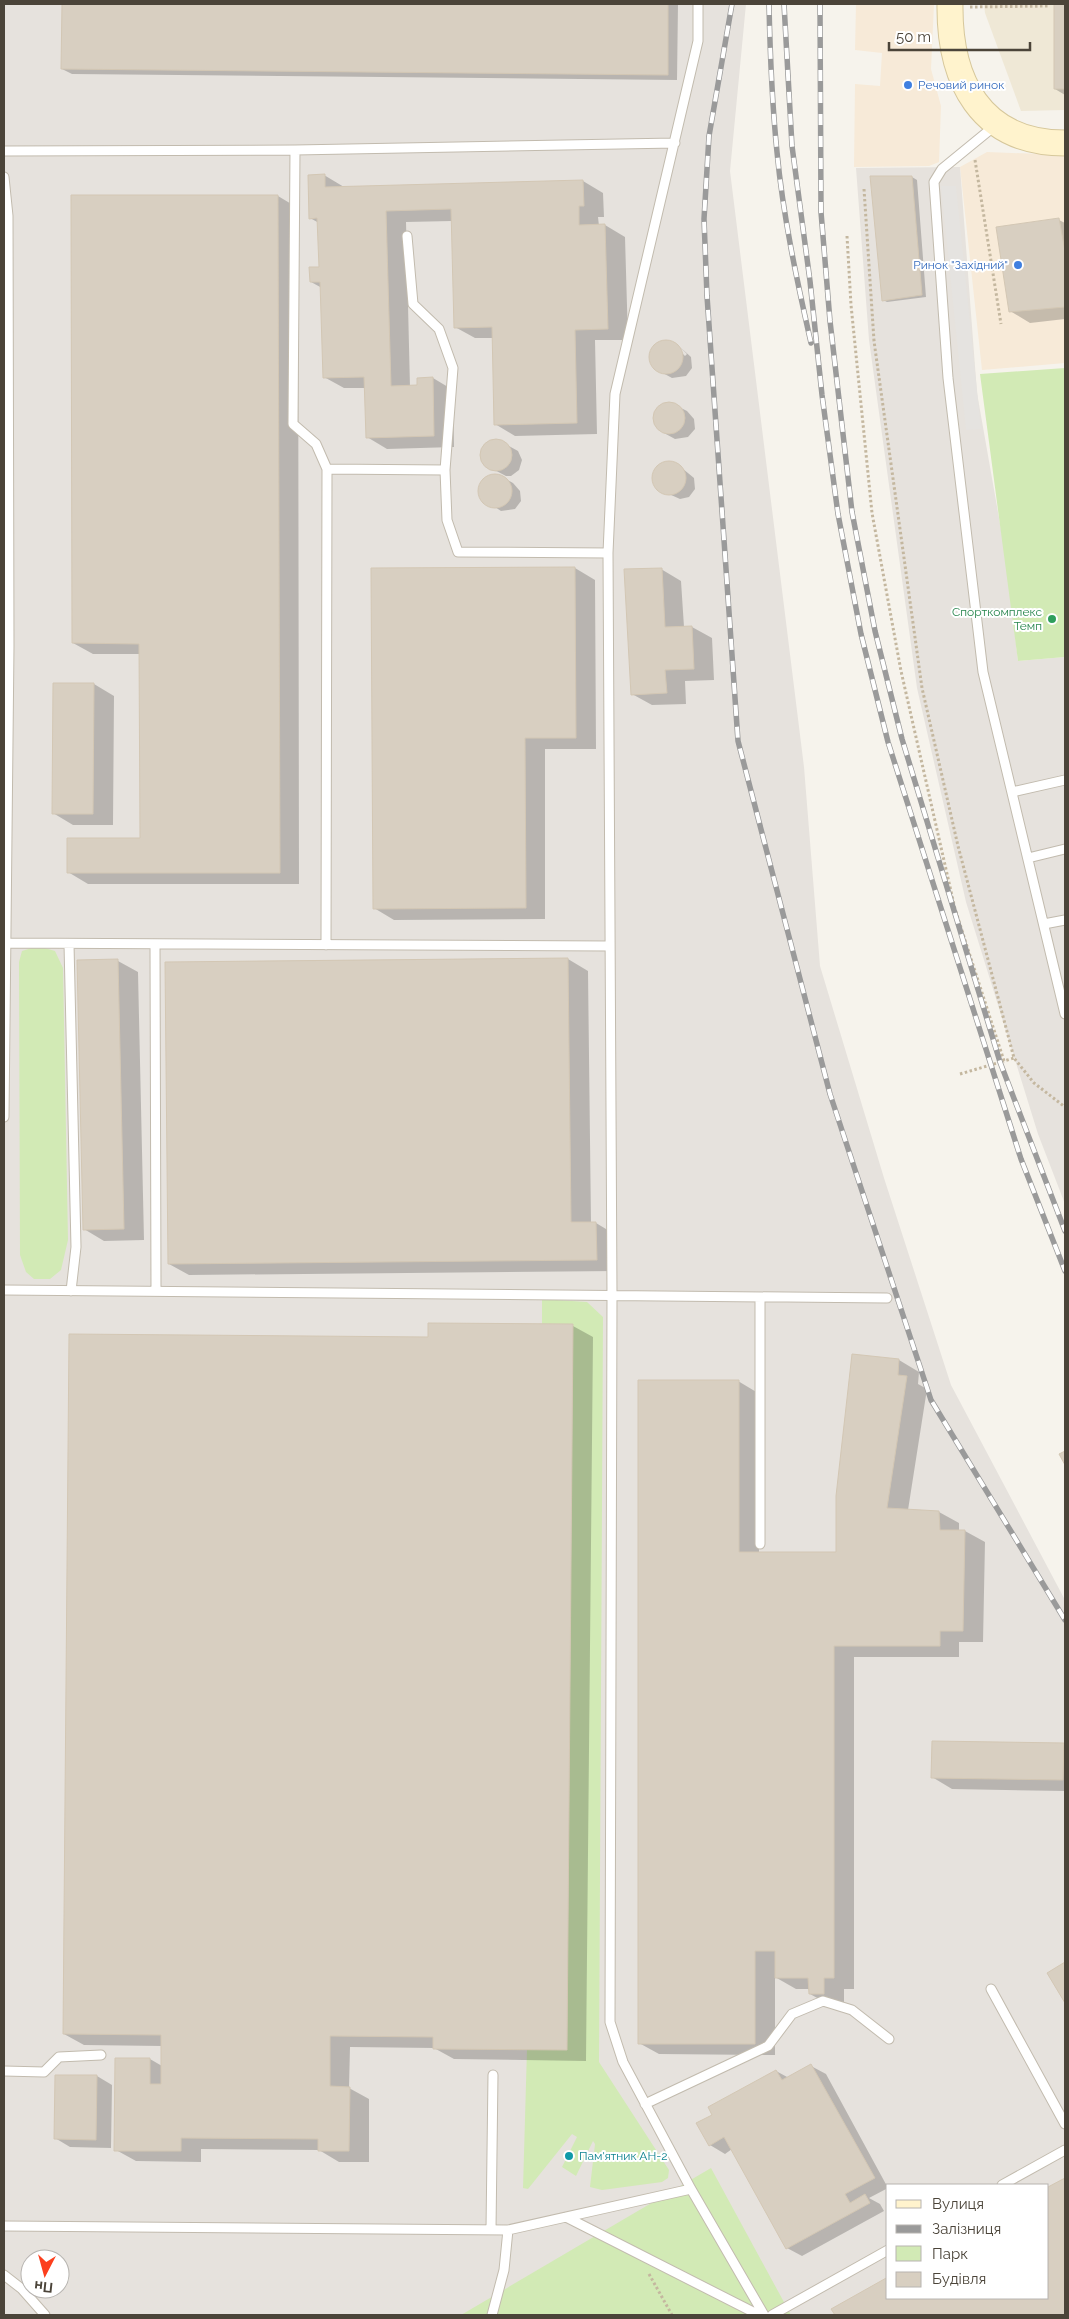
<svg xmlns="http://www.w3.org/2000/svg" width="1069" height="2319" font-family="Raleway,sans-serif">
<rect width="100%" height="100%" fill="#f6f3ec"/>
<path fill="#f7ead8" d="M856 4H934L931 69 941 106 939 162 929 166 854 167 855 84 880 86 882 53 855 50Z
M987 152 1065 155V363L982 370 960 167Z"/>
<path fill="#e6e2dd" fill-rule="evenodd" d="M4 4H746L730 171 804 767 820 966 884 1178 951 1385 1065 1600V2315H4ZM888 2185H1048V2298H888ZM30 2259H60V2289H30Z
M960 167 977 393 1005 552 1018 661 1065 657V1204L1038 1134 966 902 917 688 869 340 856 168Z"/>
<path fill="#efe8d6" d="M984 4H1065V110L1021 111 985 13Z"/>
<path fill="#d2eab5" d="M1065 368V657L1018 661 980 374Z
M38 946 55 951 63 968 68 1240 61 1270 50 1279H34L26 1272 20 1255 19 962 22 951Z
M542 1299 587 1302 603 1317 599 2062 669 2170 668 2178 662 2182 602 2190 590 2187 595 2144 593 2141 576 2176 562 2167 577 2137 572 2134 528 2189 523 2188 527 2049H567L573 1325 542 1324Z
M711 2168 791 2315H461Z"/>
<path fill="#e5e3e0" d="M941 186H956L981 429 966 430Z"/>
<path fill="#0003" d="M63 4H678L677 80 72 74 62 69Z
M1055 4H1065V95L1055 89Z
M324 175 344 187 583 181 603 193 604 217H598L599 226 605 225 625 237 628 340H595L597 434 515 436 495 424 493 338H475L455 327 452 221 406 222 410 387 418 386 433 378 453 390 454 447 387 449 367 437 365 388H344L324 377 322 288 311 282 320 268 319 223 310 218Z
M912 177 917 180 926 297 887 302 883 300Z
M278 196 298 208 299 884H88L68 872 141 839V654H93L73 643Z
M1059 220 1065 223V319L1030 323 1010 311Z
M668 342 677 346H675L685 356 687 354 680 347 691 357 692 368 686 376 672 378 661 372 652 361V352L658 344Z
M671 403 687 411 694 419 695 429 688 437 675 439 664 433 654 423V413L661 405Z
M498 440 518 451 522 460 519 470 511 476H506L483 464 481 455 484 445Z
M666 463 677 464 694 478 695 489 689 497 680 499 660 490 654 478 657 468Z
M498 475 513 483 520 491 521 501 515 509 501 511 483 499 481 486 487 477Z
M575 568 595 580 596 749H545V919L394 920 374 908Z
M661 569 681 581 684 627H692L712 638 714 680 685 681 686 704 652 705 632 694Z
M54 684H94L114 696 113 825H73L53 813Z
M568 959 588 971 591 1223H596L616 1235 617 1271 189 1275 169 1264 166 964Z
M118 961 138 972 144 1240 104 1241 84 1229Z
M573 1326 593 1337 586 2061 454 2059 434 2048 350 2047 349 2088 369 2099V2162H339L319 2150 201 2149V2162L136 2161 116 2150 150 2059 162 2066V2046L84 2045 64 2034 429 1339Z
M899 1360 919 1372 918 1384 927 1389 908 1510 939 1512 959 1523V1531H965L985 1542 983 1642H959V1657H854V1989H844V2005H830L810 1994V1989H796L775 1977V2055L659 2054 639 2043 738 1381 758 1393 759 1554 838 1553Z
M1063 1745 1065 1746V1791L952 1789 932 1777Z
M811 2066 826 2074 888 2188 869 2198 880 2204 884 2211 802 2256 787 2248 732 2149 725 2154 710 2145 714 2115 776 2071 789 2078Z
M97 2076 112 2085 111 2148 70 2147 55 2138Z
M1065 2179V2315H836L833 2310 888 2298H1048V2189Z"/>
<path fill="#d8cfc1" stroke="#d3c7b4" d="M62 4H668V75L61 69Z
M1054 4H1065V89H1054Z
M325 174V187L583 180 584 206H579V225L605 224 608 329 575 330 577 423 494 425 492 327 454 328 451 209 386 211 391 386 417 385V378L433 377 434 436 366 438 364 377 323 378 320 282H310L309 267H319L317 218 309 219 308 175Z
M870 176H912L922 295 882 301Z
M71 195H278L280 873H67V838H140L139 644 72 643Z
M1059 218 1065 251V307L1009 312 996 227Z
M649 357a17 17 0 1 1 34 0a17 17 0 1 1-34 0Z
M653 418a16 16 0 1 1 32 0a16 16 0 1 1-32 0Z
M480 455a16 16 0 1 1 32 0a16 16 0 1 1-32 0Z
M652 478a17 17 0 1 1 34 0a17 17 0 1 1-34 0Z
M478 491a17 17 0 1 1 34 0a17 17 0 1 1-34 0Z
M575 567 576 738H525L526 908 373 909 371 568Z
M662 568 665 627 692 626 694 669 665 670 667 693 631 695 624 569Z
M53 683H94L93 814H52Z
M568 958 571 1222H596L597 1260 168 1264 165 962Z
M118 959 124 1229 83 1230 77 960Z
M428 1323 573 1324 567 2050 433 2049V2037L330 2036V2086L350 2087 349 2151H318V2139L181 2138V2151H114L115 2058H150V2084H161V2035L63 2034 69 1334 428 1337Z
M852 1354 899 1359 898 1375 907 1376 887 1508 939 1511 940 1530H965L963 1631H940V1646H834V1978H824V1994H809L808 1978H775V1951H755V2044H638V1380H739V1552H836V1496Z
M1065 1451V1465L1059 1454Z
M932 1741 1064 1743 1063 1780 931 1778Z
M1065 1962V2003L1047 1973Z
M811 2064 875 2178 845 2194 850 2203 865 2194 870 2203 786 2249 724 2137 709 2146 696 2123 712 2115 708 2107 776 2070 782 2080Z
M55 2075H97L96 2140 54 2139Z
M1065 2178V2315H835L831 2309 888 2277V2298H1048V2187Z"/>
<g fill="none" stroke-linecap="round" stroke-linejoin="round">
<g stroke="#c2bbae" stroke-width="11">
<path id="lane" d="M698 4V41L615 394 608 553 612 1295 610 2022 623 2062 691 2189 764 2315
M997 124 942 169 934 182 948 378 983 672 1065 1014
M295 150 293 424 316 444 327 469 326 945
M4 151 295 150 675 143
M4 177 8 216 9 646 4 1117
M407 236 413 304 439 329 453 368 445 470 447 520 458 552 608 553
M327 469 445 470
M1012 792 1065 780
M1028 858 1065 849
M1044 924 1065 920
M6 943 610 946
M69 944 76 1247 71 1291
M155 944 156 1291
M4 1290 887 1298
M760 1297V1544
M991 1989 1065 2124
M4 2071 44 2072 59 2057 101 2055
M645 2104 768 2046 792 2014 823 2001 852 2010 889 2039
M1002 2185 1065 2150
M566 2217 759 2315
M4 2226 508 2230 691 2189
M491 2229 493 2075
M4 2275 22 2289 45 2315
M492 2315 504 2270 508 2230
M772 2315 888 2250"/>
</g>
<g stroke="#d6c79b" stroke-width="27">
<path id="secondary" d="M950 4C949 80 980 143 1065 143"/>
</g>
<path stroke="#c4b79f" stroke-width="3" stroke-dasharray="2.5 2.5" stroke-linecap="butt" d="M970 7 1048 6
M975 160 1001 324
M864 189 874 341 922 688 958 846 1014 1058 1034 1083 1065 1107
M847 236 851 305 872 513 901 671 955 909 1004 1061 1014 1058
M960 1074 1004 1061
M649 2274 672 2315"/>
<use href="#lane" stroke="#fff" stroke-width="9"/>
<use href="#secondary" stroke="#fff3cd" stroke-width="25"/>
<g stroke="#9a9a9a" stroke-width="5.5">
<path id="rail" d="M732 4 709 136 704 219 707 296 738 741 830 1094 931 1400 1065 1620
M769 4C770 53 772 103 777 152 783 216 797 281 811 343
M784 4 792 146 810 281 822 395 838 514 861 634 888 742 1021 1159 1065 1271
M820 4 821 212 830 321 852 512 875 631 902 739 1000 1062 1065 1231"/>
</g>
<use href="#rail" stroke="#fff" stroke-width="4" stroke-dasharray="11" stroke-linecap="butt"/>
</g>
<g fill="#3f7fe0" stroke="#fff" stroke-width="2">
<circle cx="908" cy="85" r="5"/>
<circle cx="1018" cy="265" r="5"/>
</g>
<circle fill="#2e9e5b" stroke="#fff" stroke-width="2" cx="1052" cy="619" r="5"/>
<circle fill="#0f9aa8" stroke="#fff" stroke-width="2" cx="569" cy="2156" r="5"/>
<g text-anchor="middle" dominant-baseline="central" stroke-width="4" stroke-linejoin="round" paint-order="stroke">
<g font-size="12" fill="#366cbe" stroke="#fff" text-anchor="start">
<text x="918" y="85">Речовий ринок</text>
<text x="1008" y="265" text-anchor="end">Ринок "Західний"</text>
</g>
<g font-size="12" fill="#27864d" stroke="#fff" text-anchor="end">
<text x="1042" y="612">Спорткомплекс<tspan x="1042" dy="14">Темп</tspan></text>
</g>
<g font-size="12" fill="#0d838f" stroke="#fff" text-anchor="start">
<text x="579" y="2156">Пам'ятник АН-2</text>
</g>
</g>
<rect width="1069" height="2319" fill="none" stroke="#4b4439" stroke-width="10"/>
<rect x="886" y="2184" width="162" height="115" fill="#ffffff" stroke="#b7b4b0"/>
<rect x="896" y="2200" width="25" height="8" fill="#fff3cd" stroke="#b7b4b0"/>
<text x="932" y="2209" font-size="15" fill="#4b4439">Вулиця</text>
<rect x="896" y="2225" width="25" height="8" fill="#9a9a9a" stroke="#b7b4b0"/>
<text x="932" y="2234" font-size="15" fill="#4b4439">Залізниця</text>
<rect x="896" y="2246" width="25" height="15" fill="#d2eab5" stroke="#b7b4b0"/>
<text x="932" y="2259" font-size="15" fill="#4b4439">Парк</text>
<rect x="896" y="2272" width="25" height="15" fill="#d8cfc1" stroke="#b7b4b0"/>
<text x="932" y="2284" font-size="15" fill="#4b4439">Будівля</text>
<g transform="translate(45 2274) rotate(186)"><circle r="24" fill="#ffffff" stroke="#b7b4b0"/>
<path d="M0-4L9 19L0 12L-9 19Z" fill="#fc3f1d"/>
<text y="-8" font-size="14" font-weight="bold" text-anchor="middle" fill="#4b4439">Пн</text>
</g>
<path d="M889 42v8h141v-8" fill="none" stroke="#4b4439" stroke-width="2.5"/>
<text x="896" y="42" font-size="15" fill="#4b4439" stroke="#ffffff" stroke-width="4" paint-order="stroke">50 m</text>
</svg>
